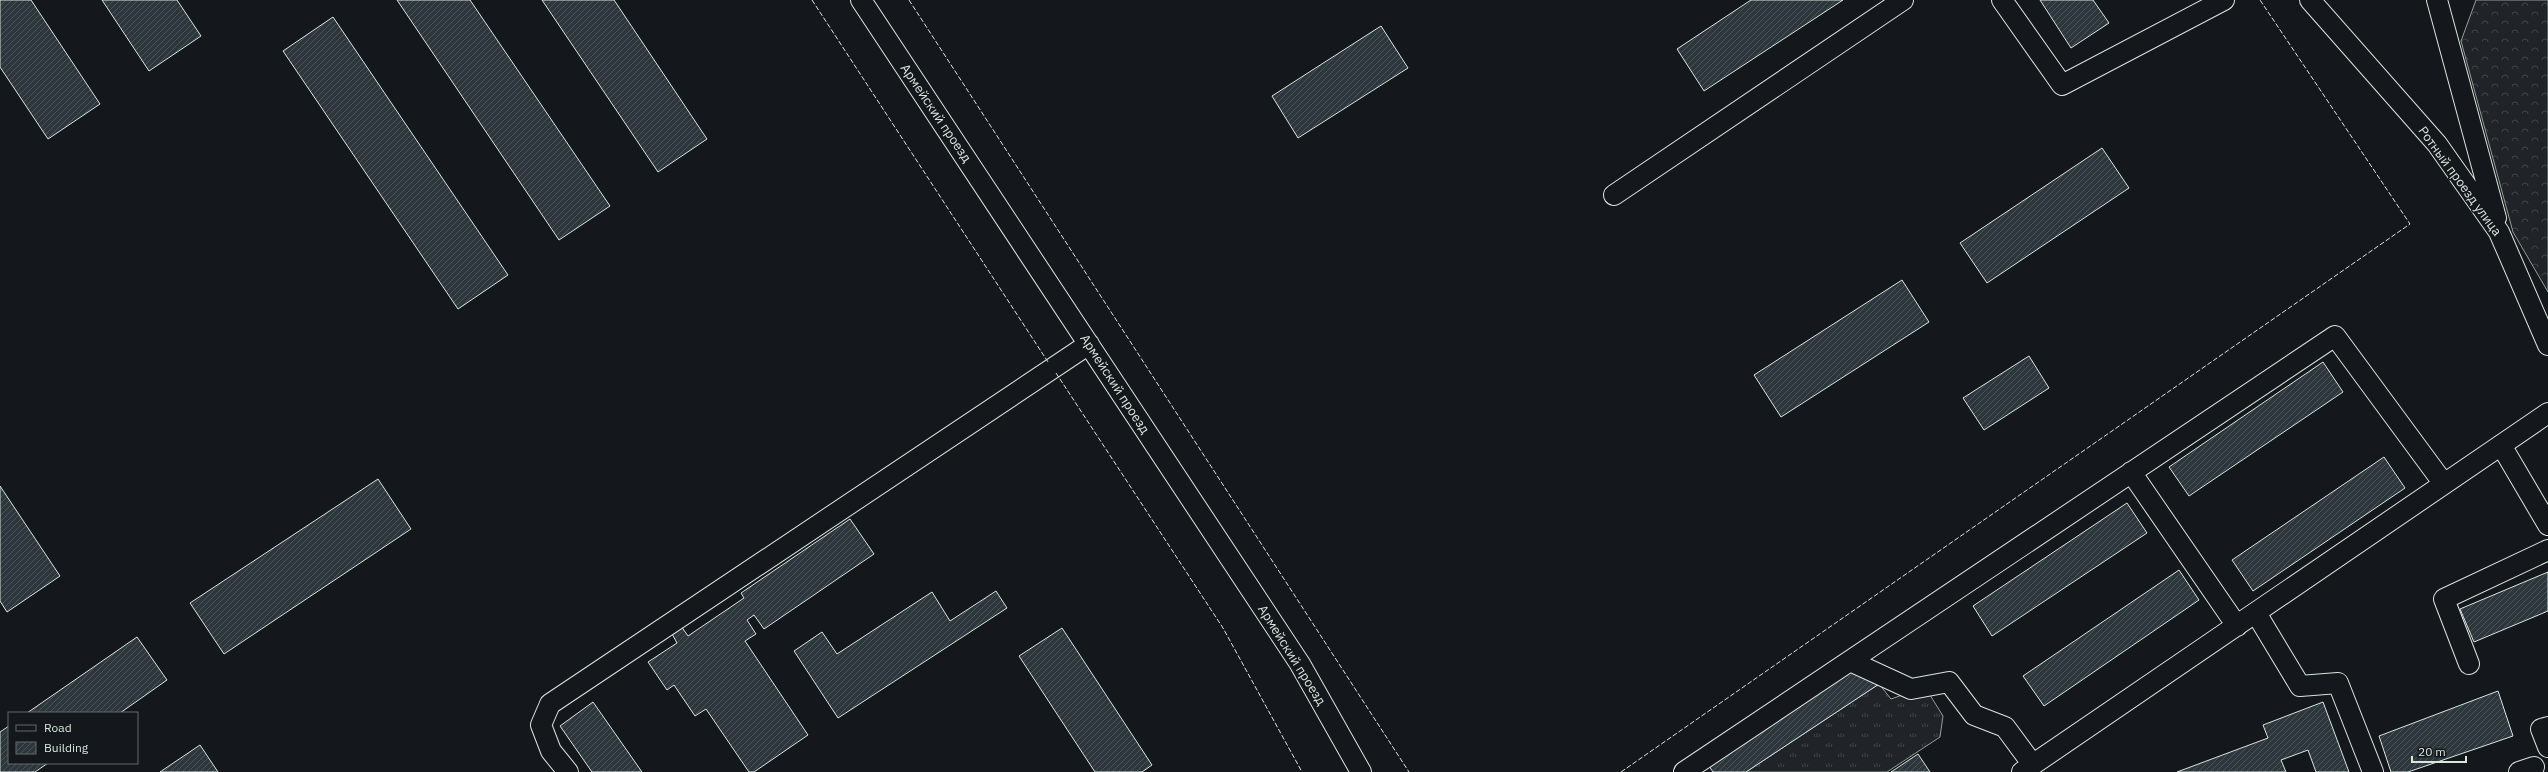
<svg xmlns="http://www.w3.org/2000/svg" width="2548" height="772" font-family="'IBM Plex Sans',sans-serif">
<defs>
<pattern id="grass-tufts" width="24" height="20" patternUnits="userSpaceOnUse"><rect width="24" height="20" fill="#202428"/><path d="M3 7l-1-3M5 7V3M7 7l1-3M15 17l-1-3M17 17v-4M19 17l1-3" fill="none" stroke="#404447"/></pattern>
<pattern id="forest-crowns" width="20" height="18" patternUnits="userSpaceOnUse"><rect width="20" height="18" fill="#202428"/><path d="M2 6a3 3 0 1 1 6 0M12 15a3 3 0 1 1 6 0" fill="none" stroke="#404447"/></pattern>
<pattern id="building-hatch" width="6" height="6" patternUnits="userSpaceOnUse"><rect width="6" height="6" fill="#2c363c"/><path d="M-1 1l2-2M0 6l6-6M5 7l2-2" fill="none" stroke="#4a5358"/></pattern>
</defs>
<rect width="100%" height="100%" fill="#14181c"/>
<path fill="url(#grass-tufts)" stroke="#939e99" d="M1879 684 1891 699 1925 687 1943 716 1940 737 1887 772H1746Z"/>
<path fill="url(#forest-crowns)" stroke="#939e99" d="M2476 0H2548V292L2513 232 2461 41Z"/>
<path fill="url(#building-hatch)" stroke="#d8e6dc" d="M0 0H31L100 104 48 139 0 67Z
M102 0H177L201 36 149 71Z
M397 0H470L610 206 559 240Z
M542 0H614L707 139 658 172Z
M1751 0H1843L1704 91 1677 49Z
M2040 0H2093L2109 23 2071 48Z
M333 17 508 275 458 309 283 51Z
M1381 26 1408 68 1298 138 1272 96Z
M2102 148 2129 188 1987 283 1960 243Z
M1902 280 1929 322 1781 417 1754 375Z
M2029 356 2049 388 1984 430 1963 398Z
M2323 362 2343 392 2189 496 2169 467Z
M2384 457 2405 488 2253 591 2232 560Z
M378 479 411 529 224 654 190 603Z
M0 486 60 576 7 612 0 601Z
M2127 503 2147 533 1992 636 1973 606Z
M850 519 874 554 764 629 754 615 747 620 756 634 745 641 808 735 754 772H749L706 709 695 716 674 685 667 690 648 662 677 643 671 632 681 626 688 636 744 598 741 593Z
M2179 570 2199 600 2044 706 2023 676Z
M2548 572V611L2474 642 2460 609Z
M996 591 1007 608 838 718 794 651 822 632 837 654 932 592 950 621Z
M1062 628 1152 765 1142 772H1095L1019 656Z
M137 637 167 680 120 713H27Z
M1859 654 1879 684 1746 772H1713L1703 757Z
M2498 691 2513 736 2408 772H2391L2379 736Z
M593 702 642 772H592L560 726Z
M2323 702 2349 772H2316L2308 750 2281 760 2286 772H2177L2268 738 2263 725Z
M9 726V763H48L35 772H0V732Z
M200 745 218 772H160Z
M1918 754 1930 772H1891Z"/>
<g fill="none" stroke-linecap="round" stroke-linejoin="round">
<g stroke="#d8e6dc" stroke-width="22">
<path id="minor" d="M861 0 1300 664 1361 772
M2002 0 2062 85 2224 0
M2310 0 2437 144 2499 232 2548 345
M2437 0 2496 218
M1614 195 1903 0
M2501 445 2548 525
M2131 472 2237 626
M2256 613 2300 686 2338 683 2373 772
M1850 661 1911 689 1949 682 1974 715 2005 727 2033 765
M2469 664 2444 599 2548 550
M2548 727 2541 729 2548 747
M568 772 551 751 541 725 550 704 1089 344
M1684 772 2335 336 2444 484
M2022 772 2548 413
M2519 772 2534 767"/>
</g>
<use href="#minor" stroke="#14181c" stroke-width="20"/>
<path stroke="#d8e6dc" stroke-width="1" stroke-dasharray="5 2" stroke-linecap="butt" d="M812 0 1048 362
M909 0 1409 772
M1056 373 1223 628 1302 772
M1621 772 2410 224 2260 0"/>
</g>
<g text-anchor="middle" dominant-baseline="central" stroke-width="3" stroke-linejoin="round" paint-order="stroke">
<g font-size="13" fill="#d8e6dc" stroke="#14181c">
<text transform="translate(936 113) rotate(56)">Армейский проезд</text>
<text transform="translate(2460 181) rotate(54)">Ротный проезд улица</text>
<text transform="translate(1115 384) rotate(57)">Армейский проезд</text>
<text transform="translate(1292 655) rotate(58)">Армейский проезд</text>
</g>
</g>
<rect x="8" y="712" width="130" height="52" fill="#14181c" stroke="#626a69"/>
<rect x="16" y="725" width="20" height="6" fill="#14181c" stroke="#626a69"/>
<text x="44" y="732" font-size="12" fill="#d8e6dc">Road</text>
<rect x="16" y="742" width="20" height="12" fill="url(#building-hatch)" stroke="#626a69"/>
<text x="44" y="752" font-size="12" fill="#d8e6dc">Building</text>
<path d="M2412 756v6h54v-6" fill="none" stroke="#d8e6dc" stroke-width="2"/>
<text x="2418" y="756" font-size="12" fill="#d8e6dc" stroke="#14181c" stroke-width="3" paint-order="stroke">20 m</text>
</svg>
